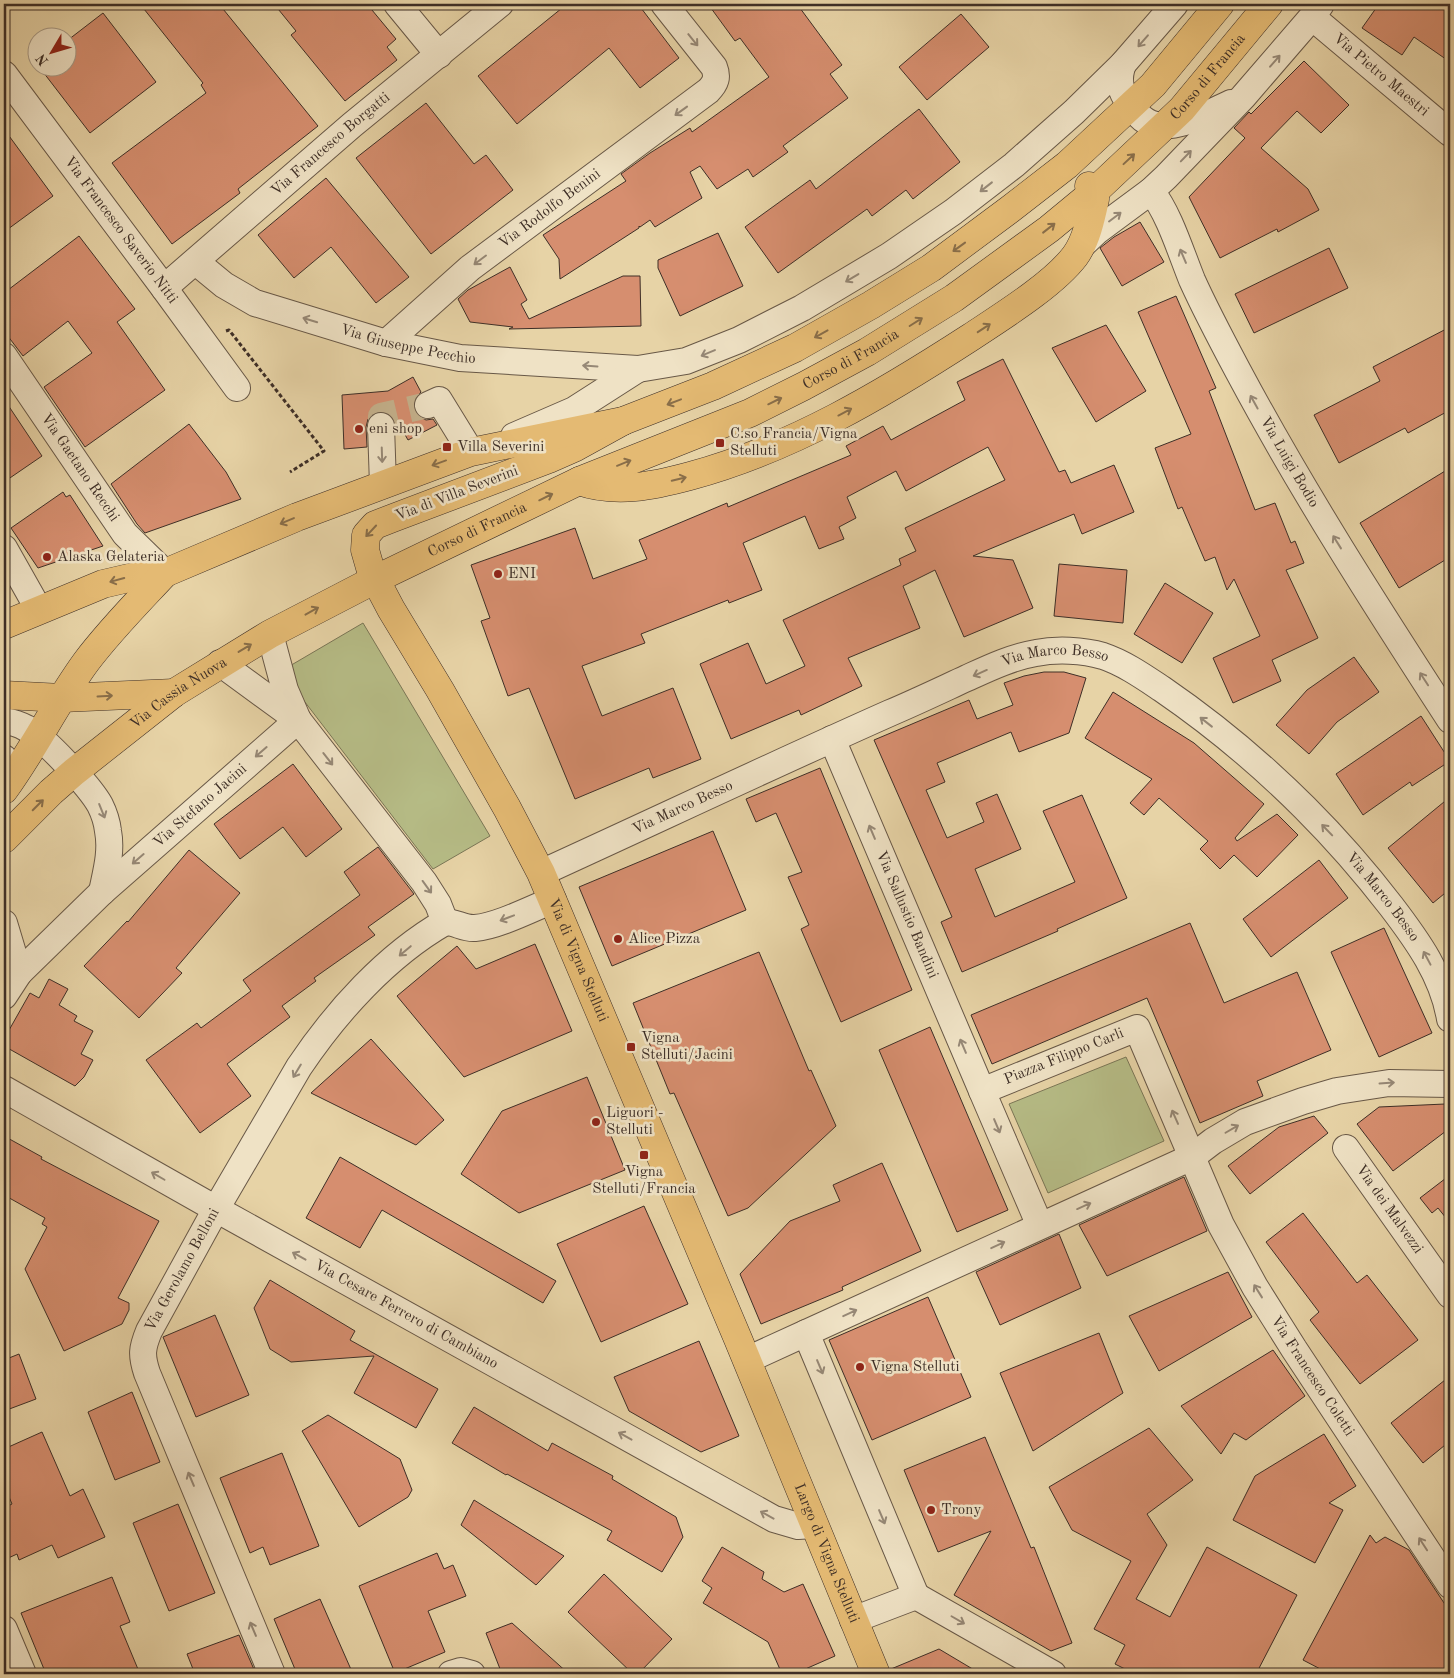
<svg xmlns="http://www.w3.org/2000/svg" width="1454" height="1678" font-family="'Old Standard TT',serif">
<rect width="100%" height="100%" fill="#e7d3a6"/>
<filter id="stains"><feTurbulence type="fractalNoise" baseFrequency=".004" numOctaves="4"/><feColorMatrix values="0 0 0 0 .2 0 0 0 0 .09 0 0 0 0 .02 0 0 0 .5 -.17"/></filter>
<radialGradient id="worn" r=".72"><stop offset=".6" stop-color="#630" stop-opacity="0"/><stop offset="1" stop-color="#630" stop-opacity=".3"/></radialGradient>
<path fill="#b6bc86" stroke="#7a7656" d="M363 623 490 836 433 869 298 693 288 667Z
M1126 1057 1164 1141 1048 1193 1009 1104Z"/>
<path fill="#d68e6f" stroke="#3e2f27" d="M140 4H219L318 126 238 189 240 193 172 244 112 163 206 93 201 85 203 83Z
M274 4H367L396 39 387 47 397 60 345 101 291 35 296 31Z
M567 4H638L679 58 640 88 609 48 517 124 478 76Z
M708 4H797L842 65 830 74 848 98 783 146 788 152 753 177 748 169 717 189 700 166 690 172 702 198 655 227 650 220 640 227 639 226V228L560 279 559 259 543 235 626 181 621 174 650 153 690 128 692 132 769 77 740 38 735 41Z
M1379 4H1438L1450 12V62L1414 37 1402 55 1362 28Z
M103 13 156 82 90 133 40 68H68V40Z
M961 14 989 47 927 100 899 67Z
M1304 61 1349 105 1321 133 1297 111 1261 148 1308 189 1319 210 1278 232 1277 229 1220 258 1189 197 1245 138 1234 128 1249 112 1251 114Z
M426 103 474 164 486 155 513 190 431 254 356 158Z
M919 109 960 162 913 199 906 190 872 216 867 209 778 273 745 227 810 180 816 189Z
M4 129 53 196 4 232Z
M326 178 409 277 376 303 331 247 294 278 258 235Z
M1140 222 1164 262 1122 286 1100 248 1114 237Z
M718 233 743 286 680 316 658 268V260Z
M79 236 135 309 117 322 165 390 85 447 44 387 92 353 68 321 23 356 4 331V293Z
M1329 248 1348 288 1254 333 1235 294Z
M510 267 527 300 521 304 529 319 623 276H640L641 326 509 329 513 327 470 322 458 299 468 290Z
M1176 296 1216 388 1209 391 1255 510 1275 503 1291 543 1295 541 1304 563 1286 570 1318 638 1272 660 1281 681 1233 703 1213 658 1260 636 1234 579 1227 590 1215 557 1205 561 1182 507 1178 509 1155 448 1191 434 1138 312Z
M1106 325 1146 391 1096 422 1052 348Z
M1450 327V410L1408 433 1405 428 1339 463 1314 415 1380 381 1373 367Z
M1003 359 1059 472 1065 470 1071 483 1114 465 1134 512 1082 534 1074 514 973 556 1013 560 1033 608 964 637 935 570 903 586 920 628 848 658 862 686 801 715 799 710 731 739 700 664 748 643 766 684 805 666 783 620 901 565 899 559 916 551 905 528 1005 480 988 447 906 491 896 471 847 497 856 518 839 527 844 539 819 549 805 516 743 543 762 590 729 603 728 600 641 634 645 643 582 666 602 716 673 688 701 759 653 778 649 768 575 799 529 688 508 696 481 621 490 618 471 565 575 528 593 579 647 559 639 540 727 503 728 507 851 455 846 446 883 426 891 440 965 400 957 382Z
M413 377 421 392 416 397 413 403 415 412 420 417 426 420 433 419 437 425 408 440 399 424H396L393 418 388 413 380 411 373 414 368 419 366 427 367 447 344 449 342 395 388 391Z
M4 399 42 456 4 482Z
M189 424 226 472 241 499 145 533 137 524 111 484Z
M1450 468V557L1399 588 1360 523Z
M63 492 66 497 70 495 103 546 38 568 11 528Z
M1059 564 1127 570 1123 623 1054 616Z
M1165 583 1213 613 1182 663 1134 634Z
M1354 657 1379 692 1337 722 1309 754 1276 725 1307 690Z
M1044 672H1064L1086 678 1069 733 1019 752 1011 732 937 763 945 782 926 790 947 838 984 822 976 803 997 794 1021 849 975 869 995 917 1075 882 1043 811 1082 795 1127 898 1057 929 1058 931 962 972 941 922 952 917 874 740 969 700 977 719 1013 705 1004 683 1024 676Z
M1113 692 1194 743 1264 804 1235 838 1237 841 1277 814 1298 835 1257 877 1234 855 1220 869 1200 849 1208 841 1159 798 1144 815 1130 803 1152 779 1085 738Z
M1421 716 1450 761 1412 786 1410 782 1363 815 1336 774Z
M293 764 342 829 306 857 283 827 240 859 214 824Z
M820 768 912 990 841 1022 801 929 809 925 788 877 802 872 776 813 756 822 746 799Z
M1450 797V889L1433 903 1388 848Z
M713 831 746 910 612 966 579 887Z
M378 847 414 894 368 927 375 935 314 978 316 981 282 1006 290 1017 227 1064 251 1096 200 1133 146 1060 197 1023 201 1028 251 991 243 980 360 895 344 872Z
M189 850 240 893 176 968 182 973 139 1018 84 966 127 921 128 922Z
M1319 860 1348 898 1271 957 1243 919Z
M1190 923 1224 1003 1297 972 1331 1050 1257 1081 1263 1096 1200 1123 1147 998 992 1064 971 1015Z
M1384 928 1432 1033 1379 1057 1331 952Z
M535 944 572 1031 464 1077 397 996 457 946 476 969Z
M759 952 809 1071 811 1070 836 1126 748 1208 728 1216 674 1093 670 1094 633 1003Z
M49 979 68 989 59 1005 77 1016 74 1021 93 1031 81 1054 93 1060 84 1077 75 1086 4 1046V1039L30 993 39 998Z
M930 1027 1008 1210 957 1232 879 1050Z
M371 1039 444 1120 416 1145 311 1093Z
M587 1077 625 1170 519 1213 461 1174 502 1111Z
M1445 1104 1450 1111V1128L1393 1171 1357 1124 1379 1107Z
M1314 1116 1328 1133 1250 1194 1228 1166 1279 1127Z
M4 1136 42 1157 41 1159 159 1221 118 1298 129 1303V1310L122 1324 64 1351 25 1269 47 1227 42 1224 45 1218 4 1195Z
M340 1157 556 1281 543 1303 382 1210 360 1248 306 1218Z
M882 1163 921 1251 842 1287 843 1290 761 1324 740 1274 790 1221 840 1201 833 1185Z
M1450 1175V1223L1438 1208 1432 1213 1420 1198Z
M1184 1177 1207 1231 1107 1276 1079 1225Z
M644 1206 688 1304 601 1342 557 1244Z
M1303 1213 1357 1283 1367 1275 1418 1340 1360 1384 1310 1320 1319 1312 1266 1242Z
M1059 1234 1081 1288 1000 1325 976 1272Z
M1228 1272 1252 1317 1159 1371 1129 1316Z
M270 1280 355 1331 350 1340 438 1389 416 1428 354 1393 374 1356 291 1362 270 1349 254 1308Z
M928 1297 971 1397 872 1440 829 1340Z
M215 1315 249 1395 196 1417 163 1337Z
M1099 1333 1123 1393 1033 1451 1000 1373Z
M699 1341 739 1436 701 1452 629 1411 614 1377Z
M1273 1350 1305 1396 1246 1440 1234 1433 1221 1454 1181 1406Z
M19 1354 36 1399 4 1411V1360Z
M1450 1376V1441L1423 1463 1391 1423Z
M132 1392 160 1462 115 1480 88 1412Z
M474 1407 548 1451 552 1443 613 1476 612 1479 676 1517 683 1537 662 1572 607 1540 612 1531 507 1474 506 1475 452 1443Z
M328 1415 400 1459 412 1490 408 1497 359 1527 302 1431Z
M1149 1428 1193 1480 1147 1514 1167 1545 1136 1599 1170 1617 1207 1547 1297 1595 1256 1674H1135L1115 1664 1125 1645 1094 1629 1131 1561 1072 1530 1049 1487Z
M42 1432 70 1496 83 1489 105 1537 58 1558 52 1545 19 1560 17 1554 4 1560V1508L12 1504 4 1485V1449Z
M1324 1434 1356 1486 1329 1503 1343 1510 1315 1563 1233 1520 1255 1476Z
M985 1437 1031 1548 1034 1547 1072 1643 1051 1651 954 1595 991 1531 938 1552 904 1470Z
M282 1453 319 1546 270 1565 263 1547 250 1553 220 1478Z
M474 1500 564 1556 536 1585 461 1525Z
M178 1504 215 1593 169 1611 133 1523Z
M1370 1535 1376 1543 1385 1537 1409 1550 1450 1612V1674H1330L1303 1660Z
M722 1547 764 1572 762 1579 784 1592 803 1584 835 1656 794 1674H782L768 1642 703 1603 712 1588 702 1581Z
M437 1553 444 1569 453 1565 466 1596 428 1611 445 1652 395 1673 359 1586Z
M604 1574 672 1639 638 1674H633L568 1612Z
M112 1577 130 1622 120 1626 140 1674H46L21 1613Z
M320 1599 353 1674H297L274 1619Z
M512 1623 569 1674H502L486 1633Z
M239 1635 256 1674H195L187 1654Z
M939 1649 981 1674H891V1669Z"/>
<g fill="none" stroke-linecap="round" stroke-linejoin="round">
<path stroke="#c5b28d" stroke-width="26" stroke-dasharray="26 13" stroke-linecap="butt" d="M381 426V416L428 405"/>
<g stroke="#685847" stroke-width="28">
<g id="minor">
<path d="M397 4 439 55"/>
<path id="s1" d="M1312 17 1450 133"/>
<path d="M1123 64C1117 80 1120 91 1130 104 1134 110 1139 117 1146 121 1167 135 1210 113 1231 103"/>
<path id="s2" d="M4 74 164 288 237 388"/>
<path id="s3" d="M1151 191C1169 213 1181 253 1192 280 1206 311 1222 341 1238 371 1302 491 1376 606 1450 720"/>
<path d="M1081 246 1097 231 1151 191 1166 177 1243 97 1312 17 1321 4"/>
<path id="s4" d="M196 262 224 285 255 303 386 343 460 358 638 369 686 361 739 340 802 308 889 256 953 212 1014 165 1074 112 1123 64 1175 4"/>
<path id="s5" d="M164 288 352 125 500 4"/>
<path id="s6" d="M386 343 470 268 708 91C716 83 718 77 714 67L664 4"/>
<path id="s7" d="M4 356 125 534 165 573"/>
<path d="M428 405 439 400 471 452"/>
<path d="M381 426 383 485"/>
<path d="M514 436 574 410 638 369"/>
<path d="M4 548 39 610"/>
<path d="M270 634 285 690 298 720 424 882 438 904 445 922"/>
<path d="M220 663 298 720"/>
<path d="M4 721C11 722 19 724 26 728 44 737 90 787 100 805 104 813 107 822 108 831 112 852 106 872 102 892"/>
<path id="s8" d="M832 739 982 1091"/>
<path d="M4 758 5 772 4 778"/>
<path id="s9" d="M541 873C657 820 773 765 890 713 916 702 941 690 967 678 989 668 1012 657 1036 653 1056 649 1083 650 1103 656 1124 663 1144 677 1162 689 1213 724 1261 764 1305 808 1336 839 1364 871 1391 906 1417 940 1443 976 1450 1019"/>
<path d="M445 922C456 922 464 929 475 928 498 926 531 909 553 900"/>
<path d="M4 923 19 973"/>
<path id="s10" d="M4 996 19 973 102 892 298 720"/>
<path id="s11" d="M1450 1084 1389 1083 1337 1091 1303 1101 1245 1122 1213 1141 1192 1157 1221 1225 1255 1287 1294 1349 1450 1585"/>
<path id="s12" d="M4 1089 216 1209 774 1519 798 1526 814 1525"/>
<path id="s13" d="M1346 1148 1450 1295"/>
<path d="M806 1333 1192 1157 1137 1028 982 1091 1040 1226"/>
<path d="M747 1360 806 1333 916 1596"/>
<path d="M916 1596 1053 1674"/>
<path d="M853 1620 916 1596"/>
<path d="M4 1629 23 1674"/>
<path id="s14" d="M272 1674 147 1373C141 1355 142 1348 149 1331L216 1209 299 1067C336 1012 386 956 445 922"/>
<path d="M451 1674 461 1671 472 1674"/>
</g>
</g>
<g stroke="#3e2f27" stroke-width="29">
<g id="major">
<path id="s15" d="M623 421 574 448 549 459 393 518 375 525 366 535 365 550 371 571 391 609 440 690 507 808 541 873 738 1339 876 1674"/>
<path d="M579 481C616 494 653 486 690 476 791 449 883 394 971 337 1001 317 1053 285 1075 256 1086 241 1091 218 1095 199V191L1089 186"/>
<path d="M4 625 103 584 133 577 165 573 297 517 471 452 623 421 713 386 795 348 871 305 931 268 1009 210 1067 165 1153 85 1220 4"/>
<path d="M4 695 62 698 174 693"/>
<path d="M4 790C34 749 56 703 86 662 110 630 138 602 165 573"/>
<path id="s16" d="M4 839 51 792 74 772 174 693 270 634 376 579 579 481 750 413 804 386 867 352 954 298 1049 229 1095 191 1182 109 1269 4"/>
</g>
</g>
<path stroke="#3e2f27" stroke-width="3" stroke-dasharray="4 2.5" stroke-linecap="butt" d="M226 331 229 330 324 451 290 472"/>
<use href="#minor" stroke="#efe2c5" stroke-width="26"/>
<use href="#major" stroke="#e4ba73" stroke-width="28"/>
</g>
<defs><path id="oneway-shaft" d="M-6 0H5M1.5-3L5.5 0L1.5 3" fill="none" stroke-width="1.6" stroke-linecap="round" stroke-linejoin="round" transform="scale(1.25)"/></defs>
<g stroke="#968876">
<use href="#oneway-shaft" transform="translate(693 40) rotate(51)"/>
<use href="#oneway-shaft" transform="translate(1143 41) rotate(131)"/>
<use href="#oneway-shaft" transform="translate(1275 61) rotate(-49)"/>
<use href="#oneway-shaft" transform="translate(681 111) rotate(144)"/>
<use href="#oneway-shaft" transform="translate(1186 156) rotate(-46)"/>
<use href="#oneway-shaft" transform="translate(986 187) rotate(142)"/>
<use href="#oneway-shaft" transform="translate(1115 217) rotate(-37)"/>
<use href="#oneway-shaft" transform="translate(1183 256) rotate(-113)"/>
<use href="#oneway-shaft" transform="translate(480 260) rotate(143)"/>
<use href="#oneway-shaft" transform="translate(852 278) rotate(149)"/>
<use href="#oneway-shaft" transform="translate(310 320) rotate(-163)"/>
<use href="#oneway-shaft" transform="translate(708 353) rotate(157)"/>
<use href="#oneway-shaft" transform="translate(590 366) rotate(-176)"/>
<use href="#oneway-shaft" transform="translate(1254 402) rotate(-119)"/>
<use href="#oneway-shaft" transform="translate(382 455) rotate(88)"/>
<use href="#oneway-shaft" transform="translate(1337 542) rotate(-122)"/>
<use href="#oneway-shaft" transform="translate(980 673) rotate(156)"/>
<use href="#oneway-shaft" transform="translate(1424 679) rotate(-123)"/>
<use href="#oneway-shaft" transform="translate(1206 722) rotate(-142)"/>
<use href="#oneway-shaft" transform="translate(261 752) rotate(139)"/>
<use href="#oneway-shaft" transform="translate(328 759) rotate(52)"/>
<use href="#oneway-shaft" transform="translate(102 811) rotate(68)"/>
<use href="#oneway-shaft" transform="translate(1327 830) rotate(-134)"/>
<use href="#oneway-shaft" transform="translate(872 832) rotate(-113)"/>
<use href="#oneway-shaft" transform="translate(138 859) rotate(139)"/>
<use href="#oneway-shaft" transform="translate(427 887) rotate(54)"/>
<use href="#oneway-shaft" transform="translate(507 918) rotate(159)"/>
<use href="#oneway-shaft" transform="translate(405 951) rotate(140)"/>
<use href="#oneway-shaft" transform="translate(1427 958) rotate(-118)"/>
<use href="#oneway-shaft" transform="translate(963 1046) rotate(-113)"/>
<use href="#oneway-shaft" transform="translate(297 1071) rotate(121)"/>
<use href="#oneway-shaft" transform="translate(1387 1083) rotate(-4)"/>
<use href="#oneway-shaft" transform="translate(1175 1117) rotate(-114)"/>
<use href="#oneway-shaft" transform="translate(997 1126) rotate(67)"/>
<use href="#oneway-shaft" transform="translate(1232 1129) rotate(-30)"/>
<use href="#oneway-shaft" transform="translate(158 1176) rotate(-150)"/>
<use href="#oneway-shaft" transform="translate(1084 1206) rotate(-24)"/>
<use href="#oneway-shaft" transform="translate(998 1245) rotate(-25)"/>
<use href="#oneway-shaft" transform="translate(299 1256) rotate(-151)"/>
<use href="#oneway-shaft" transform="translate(1258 1291) rotate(-122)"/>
<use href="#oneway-shaft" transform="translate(850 1313) rotate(-25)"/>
<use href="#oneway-shaft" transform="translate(820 1367) rotate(67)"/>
<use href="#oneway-shaft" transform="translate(625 1436) rotate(-151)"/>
<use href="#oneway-shaft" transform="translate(191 1479) rotate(-113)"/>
<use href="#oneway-shaft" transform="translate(767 1515) rotate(-151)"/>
<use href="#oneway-shaft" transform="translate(882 1517) rotate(67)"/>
<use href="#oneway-shaft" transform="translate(1423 1544) rotate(-123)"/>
<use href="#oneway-shaft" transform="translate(958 1620) rotate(30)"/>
<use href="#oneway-shaft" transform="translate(253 1629) rotate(-113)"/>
</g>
<g stroke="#896e49">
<use href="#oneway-shaft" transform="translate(1129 159) rotate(-43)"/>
<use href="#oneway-shaft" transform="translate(1049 228) rotate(-38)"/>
<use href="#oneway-shaft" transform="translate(959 247) rotate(144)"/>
<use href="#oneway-shaft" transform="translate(916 322) rotate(-32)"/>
<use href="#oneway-shaft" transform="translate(984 328) rotate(-33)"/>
<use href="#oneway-shaft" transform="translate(821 334) rotate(151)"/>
<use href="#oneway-shaft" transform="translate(775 401) rotate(-26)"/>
<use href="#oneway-shaft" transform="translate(674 402) rotate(159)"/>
<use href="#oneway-shaft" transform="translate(845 412) rotate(-28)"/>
<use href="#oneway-shaft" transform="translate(439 463) rotate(160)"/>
<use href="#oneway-shaft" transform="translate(624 463) rotate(-22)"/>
<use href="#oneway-shaft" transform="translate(679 479) rotate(-14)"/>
<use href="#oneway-shaft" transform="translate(546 497) rotate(-26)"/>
<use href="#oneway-shaft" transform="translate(287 521) rotate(157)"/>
<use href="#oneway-shaft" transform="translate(371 531) rotate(133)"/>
<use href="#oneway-shaft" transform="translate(117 580) rotate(165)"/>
<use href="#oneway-shaft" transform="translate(312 611) rotate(-29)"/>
<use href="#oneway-shaft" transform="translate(245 648) rotate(-31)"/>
<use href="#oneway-shaft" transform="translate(105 696) rotate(-3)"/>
<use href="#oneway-shaft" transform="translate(38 805) rotate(-45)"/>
</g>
<g fill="#8f2418" stroke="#efe2c5" stroke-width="2">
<circle cx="359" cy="429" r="5"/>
<rect x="715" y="438" width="10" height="10" rx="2.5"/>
<rect x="442" y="442" width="10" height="10" rx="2.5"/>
<circle cx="47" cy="557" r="5"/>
<circle cx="498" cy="574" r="5"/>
<circle cx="618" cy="939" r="5"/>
<rect x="626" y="1042" width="10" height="10" rx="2.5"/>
<circle cx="596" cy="1122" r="5"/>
<rect x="639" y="1150" width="10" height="10" rx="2.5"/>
<circle cx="860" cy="1367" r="5"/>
<circle cx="931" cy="1510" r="5"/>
</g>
<g text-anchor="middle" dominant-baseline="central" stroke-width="5" stroke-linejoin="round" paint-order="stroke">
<g font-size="15" fill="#3e2f27" stroke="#efe2c5">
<text stroke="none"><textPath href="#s1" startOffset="90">Via Pietro Maestri</textPath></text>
<text stroke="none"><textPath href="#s16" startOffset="1438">Corso di Francia</textPath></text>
<text stroke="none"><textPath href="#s5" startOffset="220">Via Francesco Borgatti</textPath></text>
<text stroke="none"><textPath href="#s6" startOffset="212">Via Rodolfo Benini</textPath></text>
<text stroke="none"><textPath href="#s2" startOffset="195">Via Francesco Saverio Nitti</textPath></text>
<text stroke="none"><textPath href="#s4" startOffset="231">Via Giuseppe Pecchio</textPath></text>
<text stroke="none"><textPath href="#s16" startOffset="980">Corso di Francia</textPath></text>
<text stroke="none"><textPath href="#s3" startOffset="305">Via Luigi Bodio</textPath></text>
<text stroke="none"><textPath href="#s7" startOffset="135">Via Gaetano Recchi</textPath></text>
<text transform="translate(457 494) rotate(-21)">Via di Villa Severini</text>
<text stroke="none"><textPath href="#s16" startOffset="569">Corso di Francia</textPath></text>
<text stroke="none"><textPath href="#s9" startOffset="561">Via Marco Besso</textPath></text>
<text stroke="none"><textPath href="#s16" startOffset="228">Via Cassia Nuova</textPath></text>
<text stroke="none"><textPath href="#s10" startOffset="274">Via Stefano Jacini</textPath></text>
<text stroke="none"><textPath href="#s9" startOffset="156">Via Marco Besso</textPath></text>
<text stroke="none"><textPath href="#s9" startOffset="982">Via Marco Besso</textPath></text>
<text stroke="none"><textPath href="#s8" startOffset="191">Via Sallustio Bandini</textPath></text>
<text stroke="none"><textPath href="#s15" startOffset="761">Via di Vigna Stelluti</textPath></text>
<text transform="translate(1064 1057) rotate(-22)">Piazza Filippo Carli</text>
<text stroke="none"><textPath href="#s13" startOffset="75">Via dei Malvezzi</textPath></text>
<text stroke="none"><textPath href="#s14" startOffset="439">Via Gerolamo Belloni</textPath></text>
<text stroke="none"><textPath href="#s12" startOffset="461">Via Cesare Ferrero di Cambiano</textPath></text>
<text stroke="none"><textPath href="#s11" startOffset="525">Via Francesco Coletti</textPath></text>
<text stroke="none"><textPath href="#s15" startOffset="1404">Largo di Vigna Stelluti</textPath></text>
</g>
<g font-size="15" fill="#3e2f27" stroke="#efe2c5" text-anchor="start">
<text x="369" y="429">eni shop</text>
<text x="730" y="434">C.so Francia/Vigna<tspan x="730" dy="17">Stelluti</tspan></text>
<text x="457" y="447">Villa Severini</text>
<text x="57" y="557">Alaska Gelateria</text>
<text x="508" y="574">ENI</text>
<text x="628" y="939">Alice Pizza</text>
<text x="641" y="1038">Vigna<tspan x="641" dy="17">Stelluti/Jacini</tspan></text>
<text x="606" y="1113">Liguori -<tspan x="606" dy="17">Stelluti</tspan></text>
<text x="644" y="1172" text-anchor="middle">Vigna<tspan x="644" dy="17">Stelluti/Francia</tspan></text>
<text x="870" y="1367">Vigna Stelluti</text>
<text x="941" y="1510">Trony</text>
</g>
</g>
<rect width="1454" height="1678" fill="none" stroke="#e7d3a6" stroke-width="20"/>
<rect x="5" y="5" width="1444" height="1668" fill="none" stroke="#3e2f27" stroke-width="2.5"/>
<rect x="10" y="10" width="1434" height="1658" fill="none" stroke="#3e2f27"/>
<g transform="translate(52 52) rotate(232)"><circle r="24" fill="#efe2c5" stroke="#a89a86"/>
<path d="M0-4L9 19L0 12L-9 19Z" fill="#8f2418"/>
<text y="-8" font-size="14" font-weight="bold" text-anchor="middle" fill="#3e2f27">N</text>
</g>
<rect width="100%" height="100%" filter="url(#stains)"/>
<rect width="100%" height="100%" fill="url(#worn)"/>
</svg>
